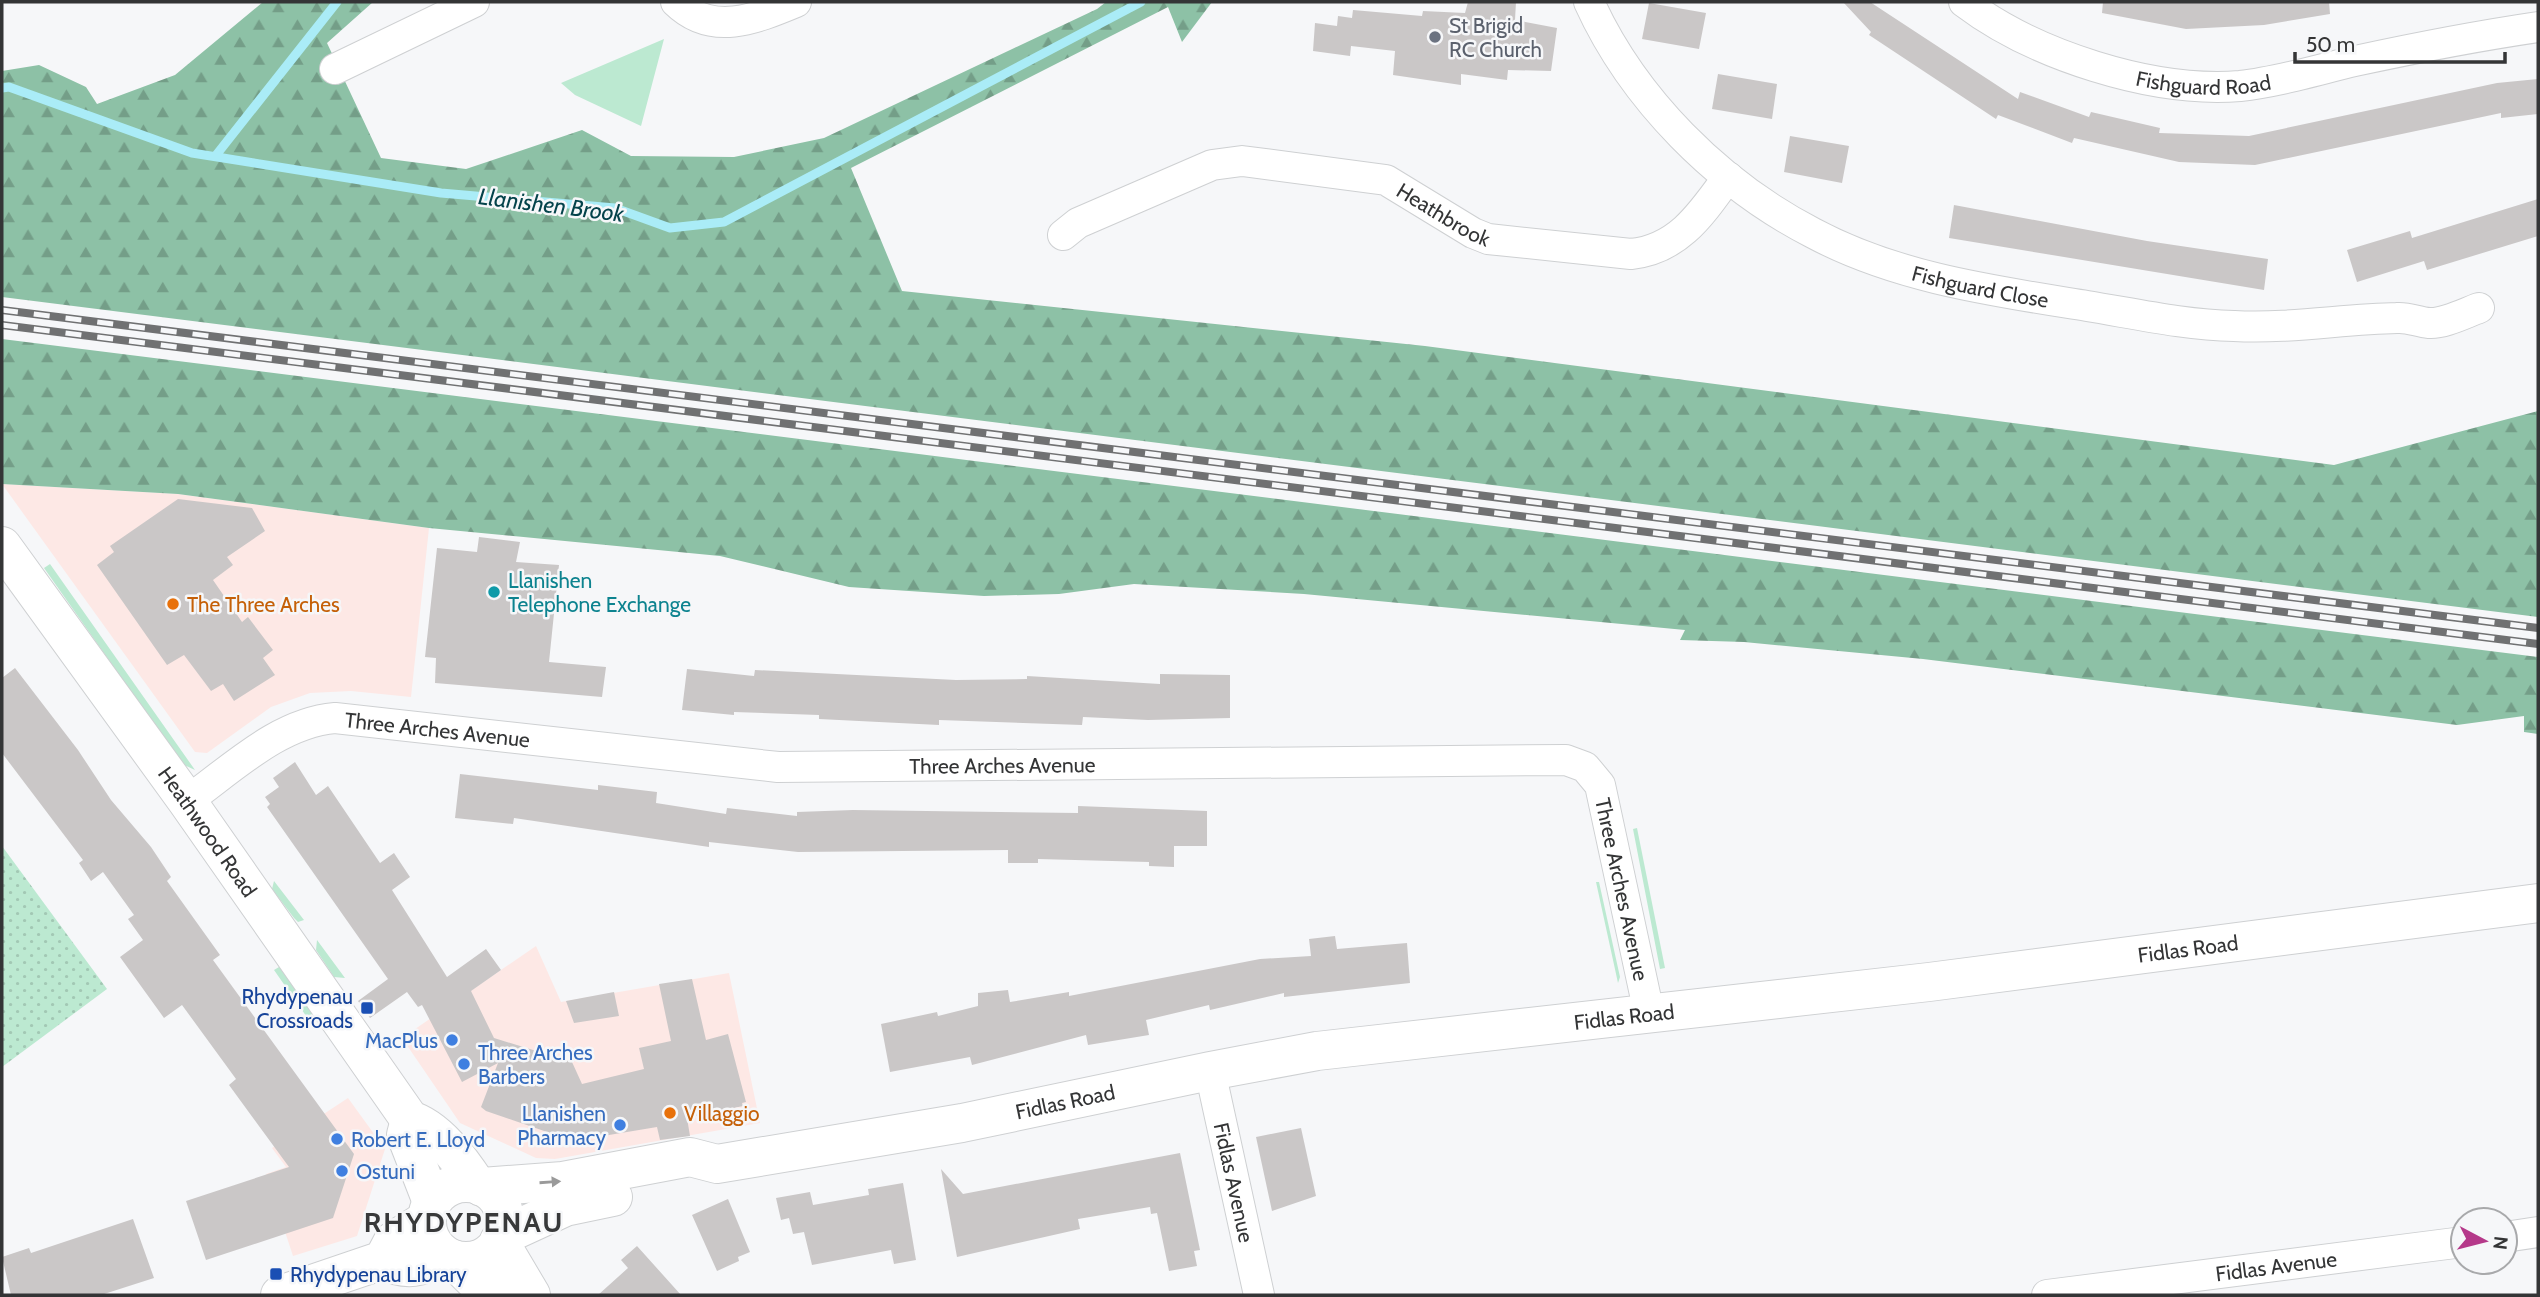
<svg xmlns="http://www.w3.org/2000/svg" width="2540" height="1297" font-family="Cabin,sans-serif">
<defs>
<pattern id="forest-firs" width="22" height="20" patternUnits="userSpaceOnUse" patternTransform="scale(1.75)"><rect width="22" height="20" fill="#8dc1a6"/><path d="M5 1l3.5 6h-7zM16 11l3.5 6h-7z" fill="#749e88"/></pattern>
<pattern id="garden-dots" width="8" height="8" patternUnits="userSpaceOnUse" patternTransform="scale(1.75)"><rect width="8" height="8" fill="#bce9d1"/><path d="M2 2h.1M6 6h.1" fill="none" stroke="#a2c8b4" stroke-width="1.8" stroke-linecap="round"/></pattern>
</defs>
<rect width="100%" height="100%" fill="#f6f7f9"/>
<path fill="#fde8e5" d="M2 484 178 494 429 528 411 697 351 691 310 693 271 707 207 753 195 752Z
M536 946 561 1002 729 973 760 1123 555 1159 536 1158 460 1123 402 1038Z
M348 1098 385 1149 357 1236 293 1256 266 1174 286 1167 272 1148Z"/>
<path fill="#bce9d1" d="M664 39 641 126 575 95 561 83Z
M50 564 195 770 182 764 44 568Z
M1637 828 1665 968 1660 969 1633 829Z
M274 881 304 920 298 922 294 918 272 889Z
M1596 882H1599L1620 977 1618 983Z
M317 940 345 978 334 977 316 950Z
M279 967 282 970 317 1020 311 1023 274 970Z"/>
<path fill="url(#forest-firs)" d="M263 2H373L327 43 381 158 466 169 582 130 631 156 734 157 824 138 1097 9 1106 2H1212L1182 42 1168 7 851 168 902 291 1425 346 2334 465 2538 411V617L2 297V71L39 65 86 87 97 104 175 75Z
M2 339 2538 657V734L2524 732V716L2457 725 1923 659 1744 642 1680 640 1685 630 1304 594 1134 584 1059 594 984 596 849 587 720 556 429 528 178 494 2 484Z"/>
<path fill="url(#garden-dots)" d="M2 846 107 989 2 1067Z"/>
<g fill="none" stroke-linecap="round" stroke-linejoin="round">
<path stroke="#aaecf7" stroke-width="9" d="M2 88 9 87 192 153 441 193 615 208 670 228 724 222 1141 2
M217 154 337 2"/>
</g>
<path fill="#cac7c7" d="M1468 2H1516L1515 20 1557 28 1551 71 1508 70 1507 80 1461 74V85L1393 75 1395 51 1351 46 1350 56 1313 51 1315 23 1337 26 1338 16 1352 18 1353 10 1422 16 1423 11 1465 13Z
M1843 2H1870L2018 99 2020 92 2089 117 2091 112 2160 128 2159 133 2249 136 2497 83 2538 79V114L2501 118V113L2255 165 2179 162 2074 138 2072 143 1998 115 1996 119 1869 35 1871 32Z
M2103 2H2329L2330 14 2264 25 2186 29 2102 13Z
M1649 3 1706 13 1699 49 1642 39Z
M1718 74 1777 84 1772 119 1712 109Z
M1790 136 1849 146 1842 183 1784 172Z
M2538 199V236L2427 270 2424 261 2357 282 2347 250 2410 231 2412 238Z
M1954 205 2147 241 2268 259 2264 290 1949 238Z
M178 499 252 508 265 531 227 557 233 565 213 580 242 622 248 617 273 650 263 658 275 675 234 701 223 684 211 691 184 655 167 665 97 565 114 552 110 546Z
M479 537 520 542 516 562 559 565 549 662 606 667 602 697 435 683 436 658 425 657 437 548 477 552Z
M15 668 78 750 111 800 151 847 171 877 167 881 220 955 213 960 354 1154 333 1218 206 1260 186 1201 289 1167 229 1085 236 1079 182 1005 164 1018 120 957 143 940 128 919 134 915 103 872 91 881 79 863 83 860 2 753V678Z
M687 669 754 676 755 670 956 680 1027 679V676L1160 684V674L1230 675V718L1148 720 1083 717 1082 725 939 720V725L819 719V715L734 712V715L682 710Z
M295 762 316 795 328 786 380 863 394 853 410 877 392 890 447 977 486 949 501 970 471 991 494 1038 572 1062 582 1084 644 1069 639 1048 671 1041 659 984 692 979 706 1040 728 1034 746 1102 742 1103 743 1106 687 1118 690 1136 660 1140 657 1127 573 1141 486 1111 481 1107 498 1063 462 1082 422 1005 418 1007 407 992 370 1018 358 1001 388 979 267 807 270 804 265 797 279 787 273 778Z
M460 774 598 790V785L657 792 656 803 726 814 727 808 797 816V812L853 810 1078 813V806L1207 811V846H1174V867L1149 866V862L1038 859V863H1008V850L798 852 709 842V847L514 818 513 824 455 818Z
M1335 936 1337 949 1407 943 1410 983 1284 997V993L1210 1010 1209 1005 1146 1020 1149 1035 1088 1045 1086 1035 972 1065 970 1057 890 1072 881 1024 937 1012 938 1016 978 1006V993L1008 990 1010 1002 1069 992V996L1260 959 1311 956 1309 939Z
M614 992 619 1016 574 1023 566 1001Z
M1301 1128 1316 1196 1272 1211 1256 1137Z
M1180 1153 1200 1250 1194 1251 1197 1266 1169 1271 1157 1213 1151 1214 1150 1207 1078 1219 1080 1229 957 1257 941 1169 963 1194Z
M903 1183 916 1260 894 1264 891 1250 812 1265 804 1232 793 1234 789 1218 781 1220 776 1198 810 1192 813 1205 869 1195 868 1189Z
M728 1199 750 1252 738 1257 739 1261 717 1271 692 1215Z
M133 1219 154 1278 101 1295H11L2 1257 29 1248 31 1253Z
M637 1246 681 1295H598L628 1268 621 1260Z"/>
<g fill="none" stroke-linecap="round" stroke-linejoin="round">
<g stroke="#ced0d2" stroke-width="32">
<g id="street">
<path d="M676 2C712 37 755 19 796 2"/>
<path id="s1" d="M1589 2C1633 99 1718 184 1813 233 1897 278 1994 291 2087 306 2136 314 2185 325 2234 326 2289 329 2343 319 2397 318 2408 317 2418 322 2429 323 2444 324 2465 313 2479 308"/>
<path id="s2" d="M1964 2C2034 55 2152 93 2240 86 2278 82 2317 70 2355 61 2415 48 2477 36 2538 27"/>
<path d="M335 69 474 2"/>
<path id="s3" d="M1063 235 1078 223 1212 165 1242 161 1386 180 1473 233 1488 239 1631 254C1679 249 1702 213 1728 177"/>
<path id="s4" d="M187 801C232 769 278 723 335 718L778 767 1566 760 1585 767 1600 785 1649 1013"/>
<path id="s5" d="M1210 1071 1259 1295"/>
<path d="M2505 1237 2538 1232"/>
<path id="s6" d="M2047 1295 2463 1242"/>
</g>
</g>
<g stroke="#ced0d2" stroke-width="40">
<g id="secondary">
<path id="s7" d="M2 546 187 801 410 1120C437 1128 461 1161 476 1184"/>
<path d="M410 1120 406 1135 432 1202"/>
<circle cx="466" cy="1222" r="39"/>
<path id="s8" d="M482 1187 563 1181 690 1157 717 1164 962 1123 1210 1071 1317 1051 1929 982 2538 903"/>
<path d="M502 1236 565 1207 613 1197"/>
<path d="M499 1241 531 1295"/>
<path d="M453 1259 475 1281 500 1295"/>
<path d="M383 1260C407 1272 421 1268 444 1255"/>
<path d="M280 1295 383 1260 393 1241 426 1220"/>
</g>
</g>
<use href="#street" stroke="#fff" stroke-width="30"/>
<use href="#secondary" stroke="#fff" stroke-width="38"/>
<g stroke="#707172" stroke-width="8">
<path id="rail" d="M2 310 2538 628
M2 325 2538 644"/>
</g>
<use href="#rail" stroke="#f6f7f9" stroke-width="5" stroke-dasharray="16" stroke-linecap="butt"/>
</g>
<defs><path id="oneway-solid" d="M-6-.8H1V-3.2L6.5 0L1 3.2V.8H-6Z" transform="scale(1.75)"/></defs>
<use fill="#9a9a9a" href="#oneway-solid" transform="translate(550 1182) rotate(-4)"/>
<circle fill="#6b7280" stroke="#f6f7f9" stroke-width="2.5" cx="1435" cy="37" r="7"/>
<circle fill="#0f9aa8" stroke="#f6f7f9" stroke-width="2.5" cx="494" cy="592" r="7"/>
<g fill="#e8710a" stroke="#f6f7f9" stroke-width="2.5">
<circle cx="173" cy="604" r="7"/>
<circle cx="670" cy="1113" r="7"/>
</g>
<g fill="#1a4fb4" stroke="#f6f7f9" stroke-width="2.5">
<rect x="360" y="1001" width="14" height="14" rx="3.5"/>
<rect x="269" y="1267" width="14" height="14" rx="3.5"/>
</g>
<g fill="#3f7fe0" stroke="#f6f7f9" stroke-width="2.5">
<circle cx="452" cy="1040" r="7"/>
<circle cx="464" cy="1064" r="7"/>
<circle cx="620" cy="1125" r="7"/>
<circle cx="337" cy="1139" r="7"/>
<circle cx="342" cy="1171" r="7"/>
</g>
<g text-anchor="middle" dominant-baseline="central" stroke-width="5" stroke-linejoin="round" paint-order="stroke">
<g font-size="21" fill="#5b616d" stroke="#f6f7f9" text-anchor="start">
<text x="1449" y="25">St Brigid<tspan x="1449" dy="24">RC Church</tspan></text>
</g>
<g font-size="21" fill="#343536" stroke="#f6f7f9">
<text stroke="none"><textPath href="#s2" startOffset="257">Fishguard Road</textPath></text>
<text stroke="none"><textPath href="#s3" startOffset="408">Heathbrook</textPath></text>
<text stroke="none"><textPath href="#s1" startOffset="504">Fishguard Close</textPath></text>
<text stroke="none"><textPath href="#s4" startOffset="275">Three Arches Avenue</textPath></text>
<text stroke="none"><textPath href="#s4" startOffset="842">Three Arches Avenue</textPath></text>
<text stroke="none"><textPath href="#s7" startOffset="352">Heathwood Road</textPath></text>
<text stroke="none"><textPath href="#s4" startOffset="1556">Three Arches Avenue</textPath></text>
<text stroke="none"><textPath href="#s8" startOffset="1726">Fidlas Road</textPath></text>
<text stroke="none"><textPath href="#s8" startOffset="1158">Fidlas Road</textPath></text>
<text stroke="none"><textPath href="#s8" startOffset="592">Fidlas Road</textPath></text>
<text stroke="none"><textPath href="#s5" startOffset="114">Fidlas Avenue</textPath></text>
<text stroke="none"><textPath href="#s6" startOffset="231">Fidlas Avenue</textPath></text>
</g>
<g font-size="21" fill="#0d838f" stroke="#f6f7f9" text-anchor="start">
<text x="508" y="580">Llanishen<tspan x="508" dy="24">Telephone Exchange</tspan></text>
</g>
<g font-size="21" fill="#c56008" stroke="#f6f7f9" text-anchor="start">
<text x="187" y="604">The Three Arches</text>
<text x="684" y="1113">Villaggio</text>
</g>
<g font-size="21" fill="#164399" stroke="#f6f7f9" text-anchor="end">
<text x="353" y="996">Rhydypenau<tspan x="353" dy="24">Crossroads</tspan></text>
<text x="290" y="1274" text-anchor="start">Rhydypenau Library</text>
</g>
<g font-size="21" fill="#366cbe" stroke="#f6f7f9" text-anchor="start">
<text x="438" y="1040" text-anchor="end">MacPlus</text>
<text x="478" y="1052">Three Arches<tspan x="478" dy="24">Barbers</tspan></text>
<text x="606" y="1113" text-anchor="end">Llanishen<tspan x="606" dy="24">Pharmacy</tspan></text>
<text x="351" y="1139">Robert E. Lloyd</text>
<text x="356" y="1171">Ostuni</text>
</g>
<g font-size="23" font-style="italic" fill="#04434b" stroke="#f6f7f9">
<text transform="translate(551 205) rotate(7)">Llanishen Brook</text>
</g>
<g font-size="28" font-weight="bold" letter-spacing="2" fill="#38393a" stroke="#f6f7f9">
<text x="464" y="1222">RHYDYPENAU</text>
</g>
</g>
<rect width="2540" height="1297" fill="none" stroke="#343536" stroke-width="7"/>
<g transform="translate(2484 1241) rotate(97)"><circle r="33" fill="#f6f7f9" stroke="#a8a9ab" stroke-width="2"/>
<path d="M0-5L12 26L0 18L-12 26Z" fill="#b5398a"/>
<text y="-10" font-size="19" font-weight="bold" text-anchor="middle" fill="#343536">N</text>
</g>
<path d="M2295 52v10h210v-10" fill="none" stroke="#343536" stroke-width="3.5"/>
<text x="2306" y="52" font-size="21" fill="#343536" stroke="#f6f7f9" stroke-width="5" paint-order="stroke">50 m</text>
</svg>
